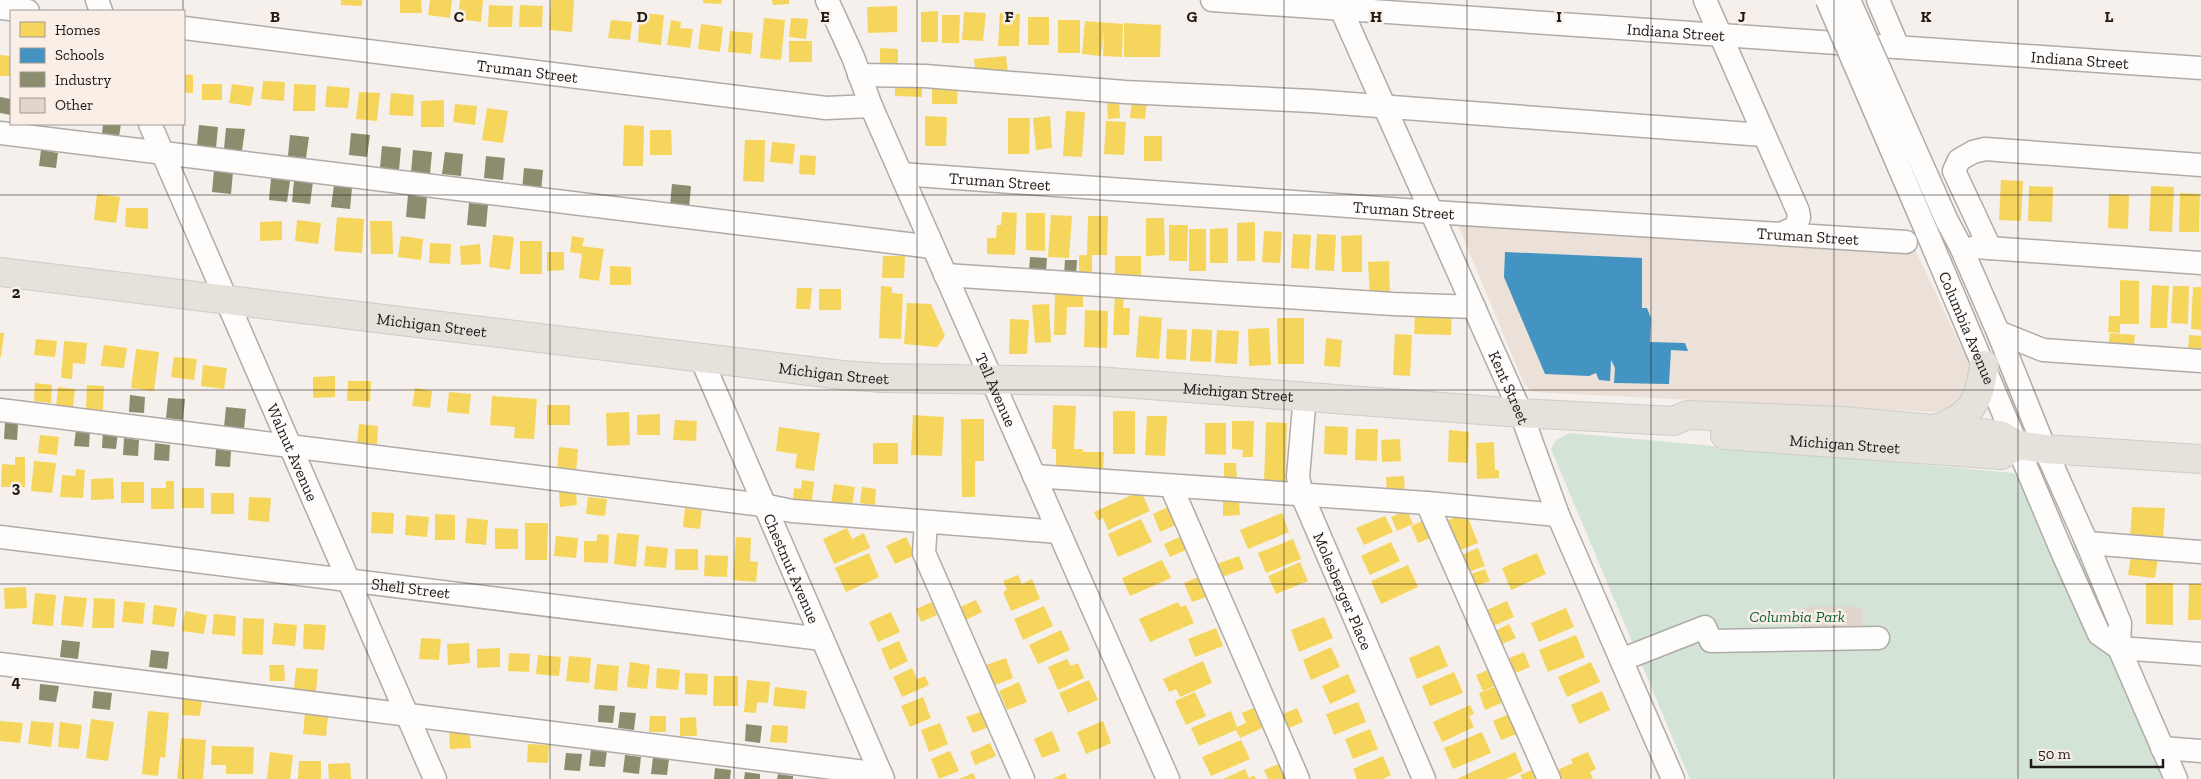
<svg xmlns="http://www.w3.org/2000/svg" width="2201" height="779" font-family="'Zilla Slab',serif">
<rect width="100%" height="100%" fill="#f5f0eb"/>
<path fill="#ebe1d8" d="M1458 225 1912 243 1973 372 1959 405 1934 412 1533 392 1524 384Z"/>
<path fill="#d3e3d6" d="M1570 433 2014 473 2074 545 2176 779H1690L1551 449 1556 440Z"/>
<path fill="#f6d55c" d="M341 0H362V6L341 5Z
M400 0H421L422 13H400Z
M430 0H452L450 18 428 15Z
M460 0H483L481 22 458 19Z
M551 0H574L572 32 549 30Z
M703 0H722L721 4 703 3Z
M772 0H789V4L773 5Z
M489 5 513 6 512 27H488Z
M520 5 543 6 542 27H519Z
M897 6V32L868 33 867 7Z
M938 11V42H921V12Z
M964 12 986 13 983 41 962 40Z
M640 13 664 15 661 45 638 42Z
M1000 13 1020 14 1019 46H998Z
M942 15H960L959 43H942Z
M1028 17H1049V45H1028Z
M764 18 785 20 781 60 760 58Z
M791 18 808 19 806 39 789 37Z
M611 20 632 22 630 40 608 38Z
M671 20 681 22 680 28 693 29 690 48 667 45Z
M1058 20H1080V53H1058Z
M1085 21 1123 24 1122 57 1103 56 1104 30 1101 56 1082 54Z
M1124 23 1161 25 1160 57H1124Z
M701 24 723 27 720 52 698 49Z
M730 31 753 33 751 54 728 52Z
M789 41H812V62H789Z
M880 48 898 49V70L880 69Z
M0 55 11 56V76H0Z
M1006 56 1008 73 976 76 974 59Z
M184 74 193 75V93H184Z
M263 81 285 82 284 101 261 99Z
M895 82 922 83V97L895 96Z
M932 83 958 84 957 104H932Z
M202 84H222V100H202Z
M232 84 254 87 251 106 229 103Z
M294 84 316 85 315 111H293Z
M327 86 350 88 348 108 325 107Z
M359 92 380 93 377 121 356 119Z
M391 93 414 95 413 116 389 115Z
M1132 98 1147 99 1145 119 1130 118Z
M444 100V127H421V101Z
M1119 101 1120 118 1108 119 1107 102Z
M455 104 477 106 475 125 453 122Z
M487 108 508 111 503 143 482 140Z
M1066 111 1085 112 1082 157 1063 156Z
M925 116 947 117 946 146H925Z
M1050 116 1052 148 1036 150 1033 118Z
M1008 118H1030L1029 154H1008Z
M1106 121 1126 122 1124 155 1104 154Z
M624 125 644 126 643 166H623Z
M650 130H671L672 155H650Z
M1144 136H1162V161H1144Z
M745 140H765L764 182 743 181Z
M772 142 795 144 793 164 770 162Z
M800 155 816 156 815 175 799 174Z
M2001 180 2023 181 2021 221 1999 220Z
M2029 186 2053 187 2052 222 2028 221Z
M2151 186 2174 187 2172 232 2149 231Z
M2180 193 2200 194 2199 232H2179Z
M97 194 120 197 116 223 94 220Z
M2109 194 2129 195 2128 229 2108 228Z
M126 208H148V229L125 227Z
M1002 212 1017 213 1015 255 987 254V238H996L997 225H1001Z
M1026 213H1045V251L1026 250Z
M1051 215 1072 216 1069 258 1048 257Z
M1088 216H1108L1107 255H1092V275H1079V255H1087Z
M337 217 364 219 362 253 334 251Z
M1146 218H1164L1165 255 1146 256Z
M297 220 321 223 318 244 295 241Z
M282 221V240L260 241V222Z
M370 221H392L393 254H371Z
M1255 222V261H1237V223Z
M1169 225H1188L1187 261H1169Z
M1228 228V263H1210V229Z
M1189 229H1206V271H1189Z
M1264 231 1282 232 1280 263 1262 262Z
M1293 234 1311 235 1309 269 1291 268Z
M1317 234 1336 235 1334 271 1315 270Z
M493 235 514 237 510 270 489 267Z
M1362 235V272H1342L1341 236Z
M401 236 423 239 421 260 398 257Z
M572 236 584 238 582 246 604 249 599 281 579 278 582 254 570 252Z
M520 241H542V274H520Z
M430 243 451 244 450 264 429 263Z
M480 244 481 264 461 265 460 246Z
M547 252H564V270L547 271Z
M883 256H905L904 278H882Z
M1115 256H1141V279L1115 278Z
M1389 261 1390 296 1370 297 1368 262Z
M610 266 631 267V285H610Z
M2120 280 2139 281V324H2120V333L2108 332 2109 316H2120Z
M2152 285 2169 286 2167 328H2150Z
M881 286 892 287V293L903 294 901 339 879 338Z
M2173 286H2189L2188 324 2171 323Z
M2193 287H2201V330L2191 329Z
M797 288H812L810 309H796Z
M819 289H841V310H819Z
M1055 292 1083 293V307H1067L1066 335H1054Z
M1115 294 1124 295 1123 308H1130L1129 335H1113Z
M907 303 931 304 945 336 937 347 904 344Z
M1049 304 1051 342 1035 343 1032 305Z
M1085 310 1108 311 1107 348 1084 347Z
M1415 313 1452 314 1451 335 1414 334Z
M1139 316 1162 318 1159 359 1136 357Z
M1277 318H1304V364H1278Z
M1010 319 1029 320 1027 354H1009Z
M1269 328 1271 365 1249 366 1248 329Z
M1167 329 1187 330 1186 360 1166 359Z
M1192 329 1212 330 1211 362 1190 361Z
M1217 330 1239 331 1237 364 1215 363Z
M0 333H4L1 357H0Z
M2110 333 2135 335 2133 352 2108 350Z
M1395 334 1412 335 1410 376 1393 375Z
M2189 335 2201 336V353L2188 352Z
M1326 338 1342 340 1340 367 1324 366Z
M36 339 57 341 55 357 34 355Z
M64 341 87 343 85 364 73 363 72 379 61 378Z
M104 345 127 348 124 368 101 366Z
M136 349 159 352 154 391 131 388Z
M174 357 197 359 194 380 171 377Z
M203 365 227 368 224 389 201 386Z
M335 376V397L313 398V377Z
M348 381H371L370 401H347Z
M35 383 52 385 51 403 34 401Z
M87 385 104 386 103 410 86 409Z
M58 387 75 389 73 407 56 406Z
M415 388 432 391 430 408 412 406Z
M449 392 471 394 469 414 447 412Z
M492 396 537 399 534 439 514 438 515 427 490 425Z
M547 405H570V425H547Z
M1053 405 1076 406 1074 449H1083V452H1104L1103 470H1056V449H1052Z
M1113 411H1135V454H1113Z
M629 412 630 445 607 446 606 413Z
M660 414V435H637V415Z
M913 415 944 417 942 456 911 455Z
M1147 416H1167L1165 456 1145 455Z
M961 419H984V461H975V497H962Z
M675 420 697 421 696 441 673 440Z
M1232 421H1254L1253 457H1242L1243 450 1232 449Z
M1266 422 1287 423 1285 485 1264 484Z
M1205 423H1226V455L1205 454Z
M359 424 378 426 377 444 357 443Z
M1325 426 1348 427 1347 455 1324 454Z
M779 427 820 433 814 471 795 468 797 454 776 451Z
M1356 429H1378L1377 461 1355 460Z
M1449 430 1469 432 1468 463 1448 462Z
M40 435 59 437 57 455 38 453Z
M1400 439 1401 461 1382 462 1381 440Z
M1494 442 1495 470H1499V478L1477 479 1476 443Z
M873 443H898V464H873Z
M559 447 578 449 576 472 557 470Z
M15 457H25V487H1L2 464 15 465Z
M34 461 56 463 52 493 31 491Z
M1224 463H1236L1237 481H1224Z
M76 469 85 470 83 498 60 497 62 475 75 476Z
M1404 476 1405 493 1387 494 1386 477Z
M113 478 114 499 91 500V479Z
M802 480 814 482 812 501 793 499 794 488 801 489Z
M166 481H174V509H151V488H166Z
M121 482H144V503H121Z
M834 484 855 487 852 506 831 504Z
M862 487 876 489 875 505 860 503Z
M182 488H204V508H182Z
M576 491 577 505 560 507 559 492Z
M1141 491 1150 511 1108 530 1103 518 1098 521 1094 512Z
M211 493H234V514H211Z
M249 497 271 498 269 522 248 520Z
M588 497 607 499 605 516 586 514Z
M1239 500 1240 515 1223 516V501Z
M1170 506 1178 524 1160 532 1153 514Z
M2132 507 2165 508 2163 541 2130 539Z
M685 508 702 510 700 529 683 527Z
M1407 510 1413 524 1397 531 1391 517Z
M372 512 394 513 393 534 371 533Z
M1282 513 1289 532 1248 549 1240 530Z
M1466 513 1478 543 1458 551 1446 521Z
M435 514 455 515V540H435Z
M406 515 429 517 427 537 405 535Z
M1385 516 1393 532 1364 545 1356 528Z
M467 518 488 520 486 545 465 543Z
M1141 519 1152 542 1118 557 1108 534Z
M1427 519 1435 536 1418 543 1411 526Z
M525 523H548L547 560H525Z
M495 528 518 529V549H495Z
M847 528 852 539 864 533 870 548 834 564 823 539Z
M617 533 639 535 636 567 614 564Z
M597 534 609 535 608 563 584 562V541H597Z
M556 536 578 538 576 558 554 556Z
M1182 536 1188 549 1170 557 1164 544Z
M736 537 751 538 750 561 758 562 756 582 733 580Z
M906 537 915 555 895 564 886 546Z
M1293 539 1301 559 1266 573 1258 553Z
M1391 542 1400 561 1370 575 1361 556Z
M646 546 668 548 666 568 644 566Z
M1478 548 1485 566 1469 572 1462 555Z
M675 549H698V570H675Z
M869 553 879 577 846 592 835 568Z
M1537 553 1546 574 1511 590 1502 568Z
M705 555 728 556 727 577 704 576Z
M1239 556 1244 569 1222 577 1217 564Z
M2131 556 2158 559 2155 578 2128 575Z
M1162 560 1171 578 1130 596 1122 578Z
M1300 562 1308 581 1276 594 1268 576Z
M1408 565 1418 587 1381 604 1371 581Z
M1485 569 1490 581 1476 586 1471 574Z
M1018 575 1022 584 1032 579 1040 599 1011 611 1003 592 1007 590 1003 581Z
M1201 576 1209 596 1192 602 1184 583Z
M2146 583H2173V625L2146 624Z
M2189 584H2201V620H2188Z
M26 587 27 608 5 609 4 588Z
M35 593 56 595 53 626 32 624Z
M64 596 87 598 83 627 61 625Z
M94 598 115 599 114 628H92Z
M976 600 982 612 966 620 960 607Z
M124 601 145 603 143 624 122 622Z
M1507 601 1514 617 1493 626 1487 610Z
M932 602 937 615 921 622 916 609Z
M1178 602 1181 607 1186 605 1194 623 1150 642 1139 619Z
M154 605 177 608 174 627 152 624Z
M1044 606 1053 626 1023 640 1014 619Z
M1566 608 1574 627 1539 642 1531 623Z
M185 611 207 615 204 634 182 631Z
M891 612 900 632 878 642 869 622Z
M214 614 236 616 235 636 212 634Z
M1324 617 1333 638 1299 652 1291 630Z
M243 618 264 619 263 655 242 654Z
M274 623 297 625 295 646 272 644Z
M304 624 326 625 324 650 303 649Z
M1509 624 1516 638 1500 645 1495 631Z
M1216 628 1223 646 1195 657 1188 639Z
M1061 630 1070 650 1038 664 1029 645Z
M1576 635 1585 657 1548 672 1539 650Z
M421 638 441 639 439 660 419 659Z
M899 641 908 661 890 670 881 649Z
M469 643 470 663 448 665 447 644Z
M1439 645 1448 666 1417 679 1409 658Z
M1331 647 1340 667 1311 680 1303 660Z
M500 648V667L477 668V649Z
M1524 652 1530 667 1513 674 1507 659Z
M509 653 530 654 529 672 508 671Z
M538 655 561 657 559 676 536 674Z
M569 656 591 658 589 683 566 681Z
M1006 658 1013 678 993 686 986 665Z
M1067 659 1071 666 1078 663 1084 678 1058 690 1048 667Z
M1203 661 1212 683 1180 697 1176 689 1169 692 1163 679Z
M630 662 650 665 647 689 627 687Z
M1591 662 1600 682 1567 697 1558 677Z
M597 664 619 666 617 691 594 689Z
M269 665H284L285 681H270Z
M296 668 318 669 316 692 294 690Z
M657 668 680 670 678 690 656 688Z
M912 668 917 679 925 676 929 685 902 697 893 677Z
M1492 668 1499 684 1483 691 1476 675Z
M1454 672 1463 693 1430 706 1422 686Z
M685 673 708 674 707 695 685 694Z
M1348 674 1356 692 1330 704 1322 686Z
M714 676H738V706H713Z
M747 680 770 682 768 703 757 702 756 713 744 712Z
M1089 680 1098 700 1068 713 1059 693Z
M1019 682 1027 702 1007 710 999 691Z
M1500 685 1506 701 1485 710 1479 693Z
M775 687 807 691 805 709 773 706Z
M1602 691 1610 710 1579 724 1571 705Z
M1195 692 1206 716 1186 725 1175 701Z
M183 697 202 698 200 716 182 715Z
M923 697 931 718 910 727 901 706Z
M1358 702 1366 722 1334 735 1326 714Z
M1470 705 1474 714 1469 716 1474 727 1442 742 1433 722Z
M1258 706 1267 726 1240 738 1236 730 1199 746 1191 728 1231 711 1237 727 1246 723 1242 713Z
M1297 708 1303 722 1287 729 1281 715Z
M148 711 169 713 165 758 160 757 158 776 142 774Z
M983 711 989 727 973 733 966 717Z
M305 713 328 716 326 736 303 734Z
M1511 713 1519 733 1501 740 1493 721Z
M650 716H666V732H649Z
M696 717 697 736H680V718Z
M91 719 114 722 108 761 86 758Z
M0 721 23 723 20 743 0 741Z
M31 721 54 723 51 747 28 744Z
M1103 721 1111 743 1086 754 1077 732Z
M60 722 82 725 79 749 58 747Z
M940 723 948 744 929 752 921 730Z
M772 725 788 726 787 743 770 742Z
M469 729 471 748 450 749 449 730Z
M1370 729 1378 749 1353 759 1345 739Z
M1052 731 1060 751 1042 758 1034 739Z
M1482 732 1491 753 1453 769 1444 748Z
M181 738 206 740 203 779H177Z
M1241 740 1250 759 1211 776 1202 757Z
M990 743 996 756 975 765 970 752Z
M528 744 549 745 548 763 527 762Z
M212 746 254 747 253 774H226V765H211Z
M950 751 959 771 939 779 931 759Z
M270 752 293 755 290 779H267Z
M1515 752 1523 771 1506 779H1457Z
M1588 752 1596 769 1590 772 1593 779H1559L1555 771 1573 763 1571 759Z
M1383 756 1391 775 1383 779H1357L1353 769Z
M299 761H321V779H298Z
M350 763 351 779H329L328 764Z
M1281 763 1288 779H1268L1264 770Z
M1536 768 1541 779H1522L1520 775Z
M1245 769 1249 778 1254 775 1256 779H1223Z
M973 773 976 779H959Z
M1065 773 1067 779H1052Z"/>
<path fill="#4393c3" d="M1505 252 1642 258V308H1647L1651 318 1650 342 1685 343 1688 351 1671 350 1669 384 1614 383 1615 368 1611 360 1610 381 1599 380 1596 373 1589 376 1545 374 1504 277Z"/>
<path fill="#8c8c6e" d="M0 97 11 99V115L0 113Z
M103 124H121L119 137 102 135Z
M199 125 218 127 216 148 197 146Z
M226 128 245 129 242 151 224 149Z
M351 133 370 135 367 157 349 155Z
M290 135 309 137 306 158 288 156Z
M382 146 401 148 399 170 380 168Z
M41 150 58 153 56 168 39 166Z
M413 150 432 152 430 174 411 172Z
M445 152 463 154 461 176 442 174Z
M486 156 505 158 503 180 484 178Z
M524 168 543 170 541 192 522 190Z
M214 170 233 172 231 194 212 192Z
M271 178 290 181 287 202 269 200Z
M294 180 313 182 310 204 292 202Z
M672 184 691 186 689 208 670 206Z
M334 185 352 188 350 209 331 207Z
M408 195 427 197 425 219 406 217Z
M469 203 488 205 486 227 467 225Z
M1030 257 1047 258 1046 272 1029 270Z
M1065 260H1077L1076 276H1064Z
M130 395 145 397 144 413 129 412Z
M168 398 185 399 183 420 166 418Z
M226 407 246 409 244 429 224 427Z
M5 422 18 424 17 440 4 439Z
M76 429 90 430 89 447 74 446Z
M103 431 118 432 116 449 102 448Z
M124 438 139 440 138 456 123 455Z
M155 443 170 445 169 461 154 460Z
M216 449 231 451 230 467 215 466Z
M62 640 80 642 78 659 60 657Z
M151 650 169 652 167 669 149 667Z
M40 684 59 686 56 702 39 700Z
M94 691 112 693 110 710 92 708Z
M599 705 615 706 613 723 598 722Z
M620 712 636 713 634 730 618 728Z
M746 724 762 726 760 743 745 741Z
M591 749 607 750 605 767 589 766Z
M566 753 582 754 580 771 564 770Z
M625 755 641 757 639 774 623 772Z
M653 757 669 759 667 775 651 774Z
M715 768 731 770 730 779H714Z
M745 772 760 774V779H744Z
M778 774 793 776V779H777Z"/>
<path fill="#e0d6cd" d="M1802 607H1863V631L1802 632Z"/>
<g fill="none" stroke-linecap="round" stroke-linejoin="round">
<g stroke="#afaba8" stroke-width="25">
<g id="minor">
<path d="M97 0 101 11"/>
<path id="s1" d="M827 0 853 57 871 106 1168 779"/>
<path id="s2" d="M1212 0 2201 68"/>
<path id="s3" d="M1337 0 1521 413 1558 515 1673 779"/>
<path d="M1705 0 1798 211 1799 217 1796 227 1781 234"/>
<path d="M1878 0 1898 47"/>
<path d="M0 8 28 11"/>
<path id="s4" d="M184 28 826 108 871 106"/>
<path d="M859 75 925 76 1125 92 1312 101 1763 135"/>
<path id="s5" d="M150 124 435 779"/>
<path d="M0 133 932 247"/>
<path id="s6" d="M901 174 1433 212 1906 242"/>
<path d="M1947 221 1961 247 1998 332 2045 449 2087 543 2120 623 2119 648 2176 779"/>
<path id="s7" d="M1926 230 2063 554 2099 634 2119 648"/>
<path d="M1975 247 2201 263"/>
<path d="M1990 248 1954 171 1959 160 1973 152 1985 149 2201 165"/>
<path d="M945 275 1393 304 1474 307"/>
<path d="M1998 332 2043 350 2201 361"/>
<path id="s8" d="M701 358 883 779"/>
<path id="s9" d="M1305 395 1298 477 1302 495 1424 779"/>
<path d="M0 410 763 505 792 511 1059 532"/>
<path d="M1034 476 1427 503 1558 515"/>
<path d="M1171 486 1298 779"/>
<path d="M1427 503 1549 779"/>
<path d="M926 522 924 553 1023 779"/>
<path id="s10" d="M0 537 822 639"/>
<path d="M2087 543 2201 552"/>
<path d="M2119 648 2201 654"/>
<path d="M1621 660 1705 627 1711 641 1878 638"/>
<path d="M0 664 881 774"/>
<path d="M2162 748 2201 751"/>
</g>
</g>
<g stroke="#ceccca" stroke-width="30">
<g id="major">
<path id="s11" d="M0 272 842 375 882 378 1096 381 1521 413 1673 421 1688 415 1843 421 2000 435 2018 445 2045 449 2201 459"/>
<path d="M1935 429C1972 416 1979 403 1984 365"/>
<path id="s12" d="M1725 435 2001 455 2018 445"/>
</g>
</g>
<use href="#minor" stroke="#fefdfc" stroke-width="22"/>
<use href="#major" stroke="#e4e2db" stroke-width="28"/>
<g stroke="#afaba8" stroke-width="25" stroke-linecap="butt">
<path id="minor-bridge" d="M1827 0 1926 230
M1849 0 1947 221"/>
</g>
<use href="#minor-bridge" stroke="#fefdfc" stroke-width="22"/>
</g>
<path fill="none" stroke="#1e1a18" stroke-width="1" stroke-opacity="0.55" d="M183 0V11M367 0V779M550 0V779M734 0V779M917 0V779M1100 0V779M1284 0V779M1467 0V779M1651 0V779M1834 0V779M2018 0V779M183 124V779M0 195H2201M0 390H2201M0 584H2201"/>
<g text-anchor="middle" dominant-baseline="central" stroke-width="5" stroke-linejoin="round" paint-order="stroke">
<g font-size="16" fill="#1e1a18" stroke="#f9efe7">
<text stroke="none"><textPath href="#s2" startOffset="465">Indiana Street</textPath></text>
<text stroke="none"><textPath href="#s2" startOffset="870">Indiana Street</textPath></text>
<text stroke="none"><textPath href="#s4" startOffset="346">Truman Street</textPath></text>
<text stroke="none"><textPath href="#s6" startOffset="99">Truman Street</textPath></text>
<text stroke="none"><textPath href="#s6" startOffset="504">Truman Street</textPath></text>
<text stroke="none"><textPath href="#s6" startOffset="909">Truman Street</textPath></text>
<text stroke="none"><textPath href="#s11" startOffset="435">Michigan Street</textPath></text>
<text stroke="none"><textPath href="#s7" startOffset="106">Columbia Avenue</textPath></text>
<text stroke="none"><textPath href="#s11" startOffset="840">Michigan Street</textPath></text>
<text stroke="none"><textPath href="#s3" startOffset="424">Kent Street</textPath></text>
<text stroke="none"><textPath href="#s1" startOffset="425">Tell Avenue</textPath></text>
<text stroke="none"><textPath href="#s11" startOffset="1245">Michigan Street</textPath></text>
<text stroke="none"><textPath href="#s12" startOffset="120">Michigan Street</textPath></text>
<text stroke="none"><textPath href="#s5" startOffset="358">Walnut Avenue</textPath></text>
<text stroke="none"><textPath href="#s8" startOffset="229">Chestnut Avenue</textPath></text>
<text stroke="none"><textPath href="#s10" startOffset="414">Shell Street</textPath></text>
<text stroke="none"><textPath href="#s9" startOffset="205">Molesberger Place</textPath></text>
</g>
<g font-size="16" font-style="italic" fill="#14613d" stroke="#f9efe7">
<text x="1797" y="616">Columbia Park</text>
</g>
</g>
<g font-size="16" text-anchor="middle" font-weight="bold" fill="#1e1a18" stroke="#f9efe7" stroke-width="5" stroke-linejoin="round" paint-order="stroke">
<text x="275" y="22">B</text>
<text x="459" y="22">C</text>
<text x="642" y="22">D</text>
<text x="825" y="22">E</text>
<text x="1009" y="22">F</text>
<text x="1192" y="22">G</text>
<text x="1376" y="22">H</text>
<text x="1559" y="22">I</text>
<text x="1742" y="22">J</text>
<text x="1926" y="22">K</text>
<text x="2109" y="22">L</text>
<text x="16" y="298">2</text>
<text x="16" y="493">3</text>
<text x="16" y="687">4</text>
</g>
<rect x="10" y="10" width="175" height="115" fill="#f9efe7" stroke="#a19a94"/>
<rect x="20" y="22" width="25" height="15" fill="#f6d55c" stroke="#a19a94"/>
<text x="55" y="35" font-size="15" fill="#1e1a18">Homes</text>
<rect x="20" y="48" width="25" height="15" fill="#4393c3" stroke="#a19a94"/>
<text x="55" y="60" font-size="15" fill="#1e1a18">Schools</text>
<rect x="20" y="72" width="25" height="15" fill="#8c8c6e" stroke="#a19a94"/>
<text x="55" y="85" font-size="15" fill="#1e1a18">Industry</text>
<rect x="20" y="98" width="25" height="15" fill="#e0d6cd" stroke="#a19a94"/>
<text x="55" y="110" font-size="15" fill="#1e1a18">Other</text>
<path d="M2031 759v8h132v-8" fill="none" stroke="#1e1a18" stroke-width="2.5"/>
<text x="2038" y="759" font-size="15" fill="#1e1a18" stroke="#f9efe7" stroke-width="4" paint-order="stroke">50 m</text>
</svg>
